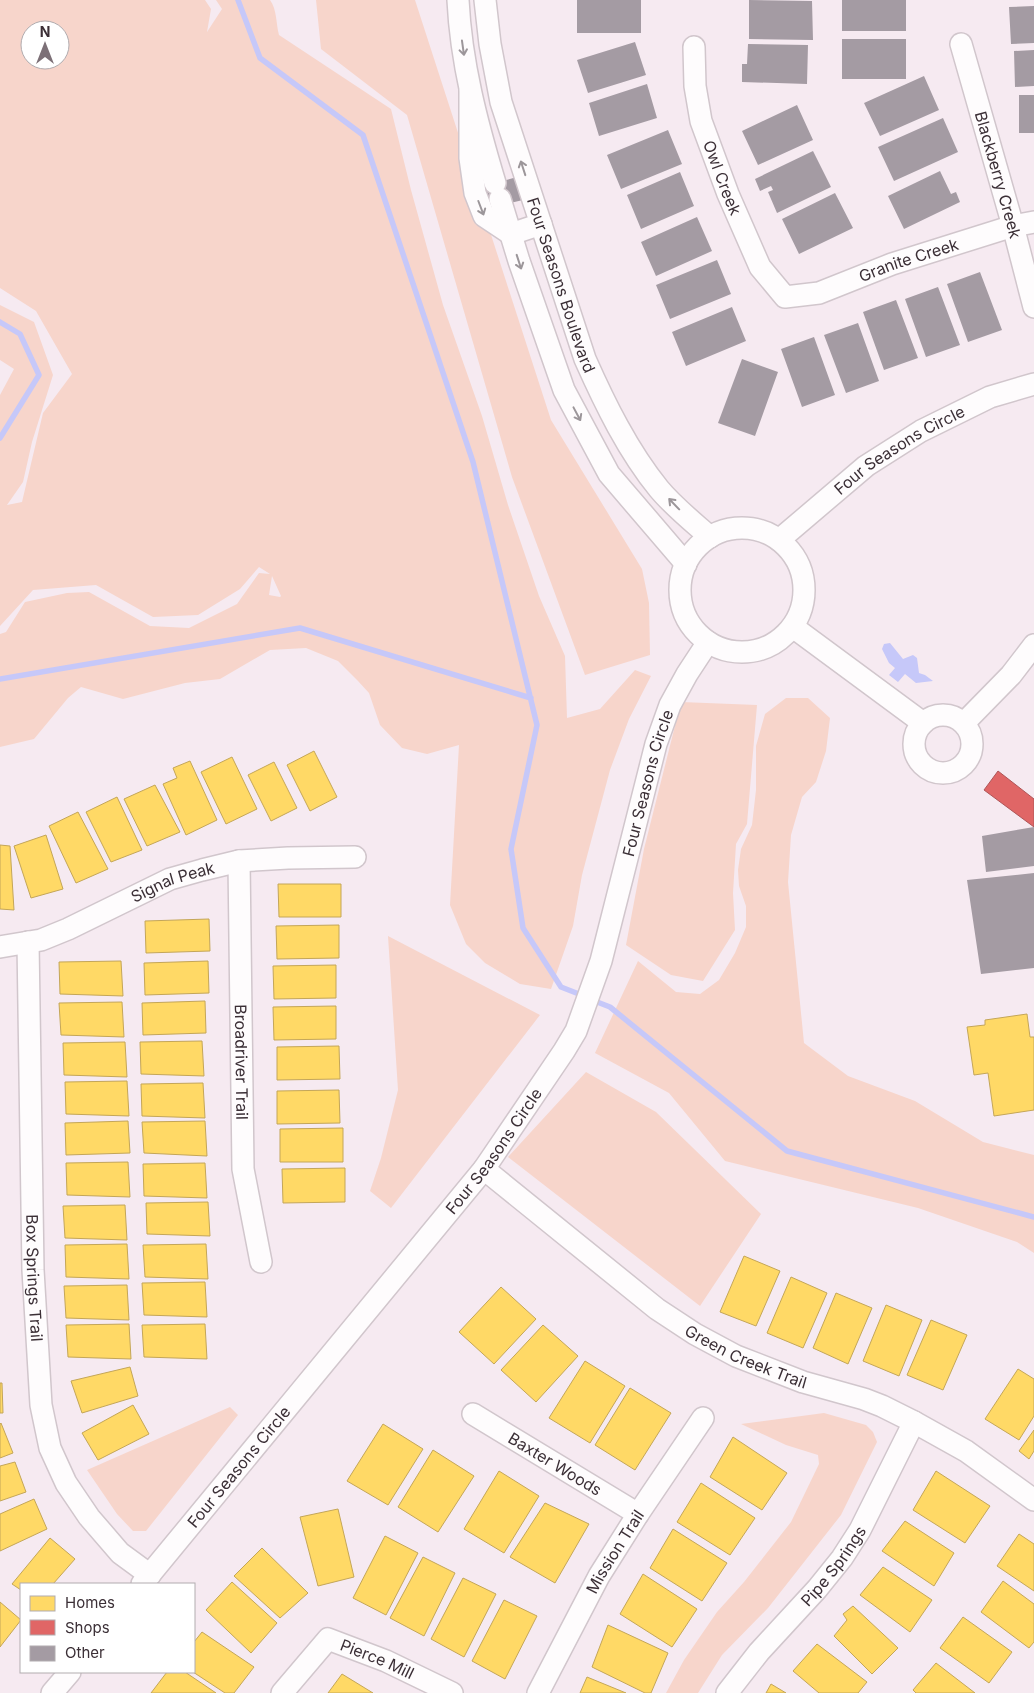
<svg xmlns="http://www.w3.org/2000/svg" width="1034" height="1693" font-family="Inter,sans-serif">
<rect width="100%" height="100%" fill="#f6eaf1"/>
<path fill="#f7d5cb" fill-rule="evenodd" d="M0 0H205L211 9 207 32 222 9 216 0H270C277 9 276 24 279 35L391 109 411 190 443 305 482 416 508 505 539 596 565 656 567 718 600 709 635 670 651 676 629 719 610 770 582 875 573 926 551 989 520 984 485 963 466 944 450 905 459 745 427 754 402 748 380 725 369 693 358 681 338 661 306 648 270 650 220 679 185 683 123 699 81 687 68 698 34 739 0 747V634L6 632 25 602 67 593 89 592 150 626 189 628 237 604 259 573 270 574 259 567 240 589 198 615 153 617 96 585 33 590 0 626V395L14 369 0 360V305L34 322 53 375 32 442 23 482 7 505 22 502 43 413 72 374 36 311 0 288ZM30 30H60V60H30ZM272 576 281 596 280 597 269 595Z
M316 0H415L551 420 642 569 649 603 650 655 585 675 512 477 407 115 321 49Z
M786 698H808L830 718 826 751 816 782 802 797 791 835 788 882 804 1043 848 1076 915 1101 983 1142 1034 1155V1253L1017 1242 918 1208 725 1161 669 1093 595 1053 638 961 676 992 700 994 719 980 735 953 746 927V906L739 886 738 870 741 849 752 825 756 790V746L765 714Z
M681 702 757 705 747 824 736 844 733 893 735 930 703 981 671 975 626 945 644 849Z
M388 936 540 1015 391 1208 370 1191 381 1158 398 1090Z
M586 1072 656 1112 761 1214 700 1306 508 1157Z
M230 1407 238 1415 146 1531H133L117 1514 87 1470Z
M824 1413 866 1425 873 1432 877 1442 841 1515 768 1608 722 1655 698 1693H666L684 1660 717 1612 744 1582 791 1522 819 1464 818 1455 786 1445 741 1424Z"/>
<path fill="#c6c8f9" d="M890 643 903 659 913 655 917 658 919 673 925 675 933 681 916 683 905 674 898 682 889 675 895 668 889 663 882 649 884 644Z"/>
<path fill="#ffd966" stroke="#c4a658" d="M314 751 337 797 310 811 287 765Z
M232 757 257 809 226 824 201 772Z
M190 761 217 820 186 835 163 784 177 778 173 768Z
M274 762 297 808 271 821 248 775Z
M155 785 180 832 147 846 124 799Z
M117 797 142 850 111 862 86 812Z
M78 812 108 869 76 883 49 826Z
M46 835 63 889 31 898 14 846Z
M0 845 10 846 14 910 0 909Z
M278 884H341V917H279Z
M209 919 210 951 146 953 145 921Z
M339 925V958L277 959 276 926Z
M121 961 123 996 60 994 59 962Z
M208 961 209 993 145 995 144 963Z
M336 965V998L274 999 273 966Z
M205 1001 206 1033 143 1035 142 1003Z
M122 1002 124 1037 61 1035 59 1003Z
M336 1006V1039L274 1040 273 1007Z
M1027 1014 1030 1037H1034V1110L994 1116 988 1073 974 1075 967 1027 985 1025V1020Z
M202 1041 204 1076 141 1074 140 1042Z
M125 1042 127 1077 64 1075 63 1043Z
M339 1046 340 1079 277 1080V1047Z
M127 1081 129 1116 66 1114 65 1082Z
M203 1083 205 1118 142 1116 141 1084Z
M339 1090 340 1123 277 1124V1091Z
M128 1121 130 1153 66 1155 65 1123Z
M205 1121 207 1156 144 1153 142 1122Z
M343 1128V1162H280V1129Z
M128 1162 130 1197 67 1195 66 1163Z
M205 1163 207 1198 144 1196 143 1164Z
M345 1168V1202L283 1203 282 1169Z
M208 1202 210 1236 147 1234 146 1203Z
M125 1205 127 1240 65 1238 63 1206Z
M127 1244 129 1279 66 1277 65 1245Z
M206 1244 208 1279 145 1277 143 1245Z
M744 1256 780 1271 756 1326 720 1312Z
M791 1277 827 1293 803 1348 767 1333Z
M205 1282 207 1317 144 1315 142 1283Z
M127 1285 129 1320 66 1318 64 1286Z
M501 1287 536 1319 494 1364 459 1332Z
M836 1293 872 1308 848 1364 813 1348Z
M886 1305 922 1320 899 1376 863 1361Z
M931 1320 967 1335 943 1390 907 1375Z
M129 1324 131 1359 68 1357 66 1325Z
M205 1324 207 1359 144 1357 142 1325Z
M543 1325 578 1356 536 1402 501 1370Z
M585 1361 625 1386 590 1443 549 1418Z
M130 1367 138 1396 82 1413 71 1381Z
M1018 1369 1034 1379V1416L1019 1440 985 1419Z
M0 1383H2L3 1413H0Z
M630 1388 671 1413 635 1470 595 1445Z
M133 1405 149 1434 98 1460 82 1433Z
M1 1423 13 1453 0 1458V1424Z
M383 1424 423 1449 388 1505 347 1481Z
M1034 1430V1451L1029 1459 1019 1451Z
M733 1437 787 1473 762 1510 710 1477Z
M433 1450 474 1476 438 1532 398 1507Z
M15 1462 26 1492 0 1501V1466Z
M499 1471 539 1496 504 1553 464 1529Z
M936 1471 990 1506 965 1543 913 1510Z
M701 1483 755 1518 730 1555 677 1522Z
M34 1499 47 1529 0 1551V1514Z
M545 1503 589 1524 555 1583 510 1557Z
M338 1509 354 1577 318 1586 300 1517Z
M905 1521 954 1553 934 1586 882 1551Z
M673 1529 727 1563 702 1601 650 1568Z
M1019 1534 1034 1544V1591L997 1566Z
M385 1536 418 1553 386 1615 353 1598Z
M50 1538 75 1559 53 1584H21V1590L12 1584Z
M262 1548 308 1593 280 1618 234 1576Z
M423 1557 455 1573 424 1636 390 1618Z
M883 1567 932 1600 910 1632 860 1595Z
M643 1574 697 1609 672 1647 620 1614Z
M463 1578 496 1594 464 1657 431 1639Z
M1003 1581 1034 1604V1642L1029 1648 981 1612Z
M232 1582 277 1623 251 1653 206 1610Z
M504 1600 537 1616 505 1679 472 1661Z
M0 1602 21 1620 0 1647Z
M853 1606 898 1648 872 1674 834 1636 847 1620 843 1614Z
M963 1617 1012 1652 989 1683 940 1648Z
M608 1625 668 1653 651 1693H645L592 1667Z
M202 1632 254 1667 234 1693H225L193 1672 194 1642Z
M817 1644 867 1682 858 1693H819L793 1671Z
M936 1663 975 1693H916L913 1690Z
M167 1672H185L216 1693H151Z
M342 1674 373 1693H328Z
M587 1677 626 1693H580Z
M771 1684 786 1693H766Z"/>
<path fill="#e06666" stroke="#ae5658" d="M998 771 1034 799V827L984 790Z"/>
<g fill="none" stroke-linecap="round" stroke-linejoin="round">
<path stroke="#c6c8f9" stroke-width="5.5" d="M238 0 260 58 363 135 473 462 537 725 511 849 523 928 561 987 584 996
M0 322 20 334 39 375 0 438
M0 679 300 628 531 698
M592 1000 610 1007 787 1151 1034 1217"/>
</g>
<path fill="#a49ba3" d="M577 0H641V33H577Z
M749 0 812 1 813 40 749 39Z
M842 0H906V31H842Z
M1034 6V43L1011 44 1009 7Z
M842 39H906V79H842Z
M635 42 646 75 588 93 577 60Z
M748 44 808 45 807 84 742 82V64H747Z
M1034 50V86L1015 87 1014 51Z
M924 76 939 110 880 136 864 103Z
M647 84 657 118 599 136 589 103Z
M1019 95H1034V133H1019Z
M797 105 813 140 758 165 742 131Z
M943 118 958 152 894 181 878 147Z
M668 130 682 164 621 189 607 155Z
M813 151 831 187 777 213 768 192 773 190 771 186 760 191 755 179Z
M940 171 951 194 956 192 960 202 904 229 888 196Z
M680 172 694 206 641 229 627 195Z
M517 177 523 200 506 204 504 197 488 202 484 186Z
M835 193 853 228 799 254 782 219Z
M697 217 712 251 656 276 641 242Z
M717 260 731 294 670 319 656 285Z
M980 272 1002 330 968 342 947 284Z
M938 287 960 345 926 357 905 299Z
M896 300 918 358 884 370 863 312Z
M732 307 746 341 686 366 672 332Z
M858 323 879 381 846 393 824 335Z
M814 337 835 395 802 407 781 349Z
M742 359 778 372 755 436 718 423Z
M1034 827V866L986 872 982 836Z
M1034 873V968L981 974 967 880Z"/>
<g fill="none" stroke-linecap="round" stroke-linejoin="round">
<g stroke="#d1c6cc" stroke-width="24">
<g id="minor">
<path d="M458 0C461 63 477 123 495 183"/>
<path id="s1" d="M485 0 490 44 501 102 585 359C605 404 628 451 659 489 674 507 693 522 710 537"/>
<path id="s2" d="M961 44 1013 226 1034 307"/>
<path id="s3" d="M694 47 695 86 701 121 728 194 760 267 785 297 819 293 892 264 1013 226 1034 222"/>
<path d="M470 91V158L475 193 484 216 511 234 541 224"/>
<path d="M500 199 519 261 564 390 609 474 686 564"/>
<circle cx="742" cy="590" r="62"/>
<path id="s4" d="M779 540 866 466 921 431 990 397 1034 384"/>
<path d="M793 627 923 723"/>
<circle cx="943" cy="744" r="29"/>
<path d="M964 723 1011 675 1034 645"/>
<path id="s5" d="M239 861 243 1169 261 1262"/>
<path id="s6" d="M28 942 33 1270 41 1405 50 1448 66 1483 89 1517 120 1553 150 1575"/>
<path id="s7" d="M0 947 41 940 68 929 170 879 202 870 239 861 288 858 355 857"/>
<path id="s8" d="M484 1169 657 1309 695 1334 736 1356 803 1382 864 1399 882 1406 914 1422 966 1451 1034 1500"/>
<path id="s9" d="M473 1414 638 1514"/>
<path id="s10" d="M142 1584 484 1169 564 1051 576 1031 601 961 656 744 670 705 687 674 708 642"/>
<path d="M52 1693 70 1672"/>
<path id="s11" d="M282 1693 328 1639 386 1661 452 1693"/>
<path id="s12" d="M538 1693 599 1576 638 1514 703 1418"/>
<path id="s13" d="M727 1693 759 1652 817 1589 842 1558 860 1530 914 1422"/>
</g>
</g>
<use href="#minor" stroke="#fefcfd" stroke-width="21"/>
</g>
<defs><path id="oneway-shaft" d="M-6 0H5M1.5-3L5.5 0L1.5 3" fill="none" stroke-width="1.6" stroke-linecap="round" stroke-linejoin="round" transform="scale(1.25)"/></defs>
<g stroke="#9c969a">
<use href="#oneway-shaft" transform="translate(463 48) rotate(82)"/>
<use href="#oneway-shaft" transform="translate(523 168) rotate(-108)"/>
<use href="#oneway-shaft" transform="translate(481 208) rotate(69)"/>
<use href="#oneway-shaft" transform="translate(519 262) rotate(72)"/>
<use href="#oneway-shaft" transform="translate(577 414) rotate(62)"/>
<use href="#oneway-shaft" transform="translate(674 504) rotate(-134)"/>
</g>
<g text-anchor="middle" dominant-baseline="central" stroke-width="5" stroke-linejoin="round" paint-order="stroke">
<g font-size="16" fill="#3b2f36" stroke="#fff">
<text stroke="none"><textPath href="#s2" startOffset="136">Blackberry Creek</textPath></text>
<text stroke="none"><textPath href="#s3" startOffset="135">Owl Creek</textPath></text>
<text stroke="none"><textPath href="#s3" startOffset="401">Granite Creek</textPath></text>
<text stroke="none"><textPath href="#s1" startOffset="296">Four Seasons Boulevard</textPath></text>
<text stroke="none"><textPath href="#s4" startOffset="151">Four Seasons Circle</textPath></text>
<text stroke="none"><textPath href="#s10" startOffset="962">Four Seasons Circle</textPath></text>
<text stroke="none"><textPath href="#s7" startOffset="186">Signal Peak</textPath></text>
<text stroke="none"><textPath href="#s5" startOffset="201">Broadriver Trail</textPath></text>
<text stroke="none"><textPath href="#s10" startOffset="558">Four Seasons Circle</textPath></text>
<text stroke="none"><textPath href="#s6" startOffset="336">Box Springs Trail</textPath></text>
<text stroke="none"><textPath href="#s8" startOffset="324">Green Creek Trail</textPath></text>
<text stroke="none"><textPath href="#s9" startOffset="96">Baxter Woods</textPath></text>
<text stroke="none"><textPath href="#s10" startOffset="152">Four Seasons Circle</textPath></text>
<text stroke="none"><textPath href="#s12" startOffset="161">Mission Trail</textPath></text>
<text stroke="none"><textPath href="#s13" startOffset="166">Pipe Springs</textPath></text>
<text stroke="none"><textPath href="#s11" startOffset="124">Pierce Mill</textPath></text>
</g>
</g>
<rect x="20" y="1583" width="175" height="90" fill="#ffffff" stroke="#b1acaf"/>
<rect x="30" y="1596" width="25" height="15" fill="#ffd966" stroke="#b1acaf"/>
<text x="65" y="1608" font-size="15" fill="#3b2f36">Homes</text>
<rect x="30" y="1620" width="25" height="15" fill="#e06666" stroke="#b1acaf"/>
<text x="65" y="1633" font-size="15" fill="#3b2f36">Shops</text>
<rect x="30" y="1646" width="25" height="15" fill="#a49ba3" stroke="#b1acaf"/>
<text x="65" y="1658" font-size="15" fill="#3b2f36">Other</text>
<g transform="translate(45 45)"><circle r="24" fill="#ffffff" stroke="#b1acaf"/>
<path d="M0-4L9 19L0 12L-9 19Z" fill="#7c7077"/>
<text y="-8" font-size="14" font-weight="bold" text-anchor="middle" fill="#3b2f36">N</text>
</g>
</svg>
